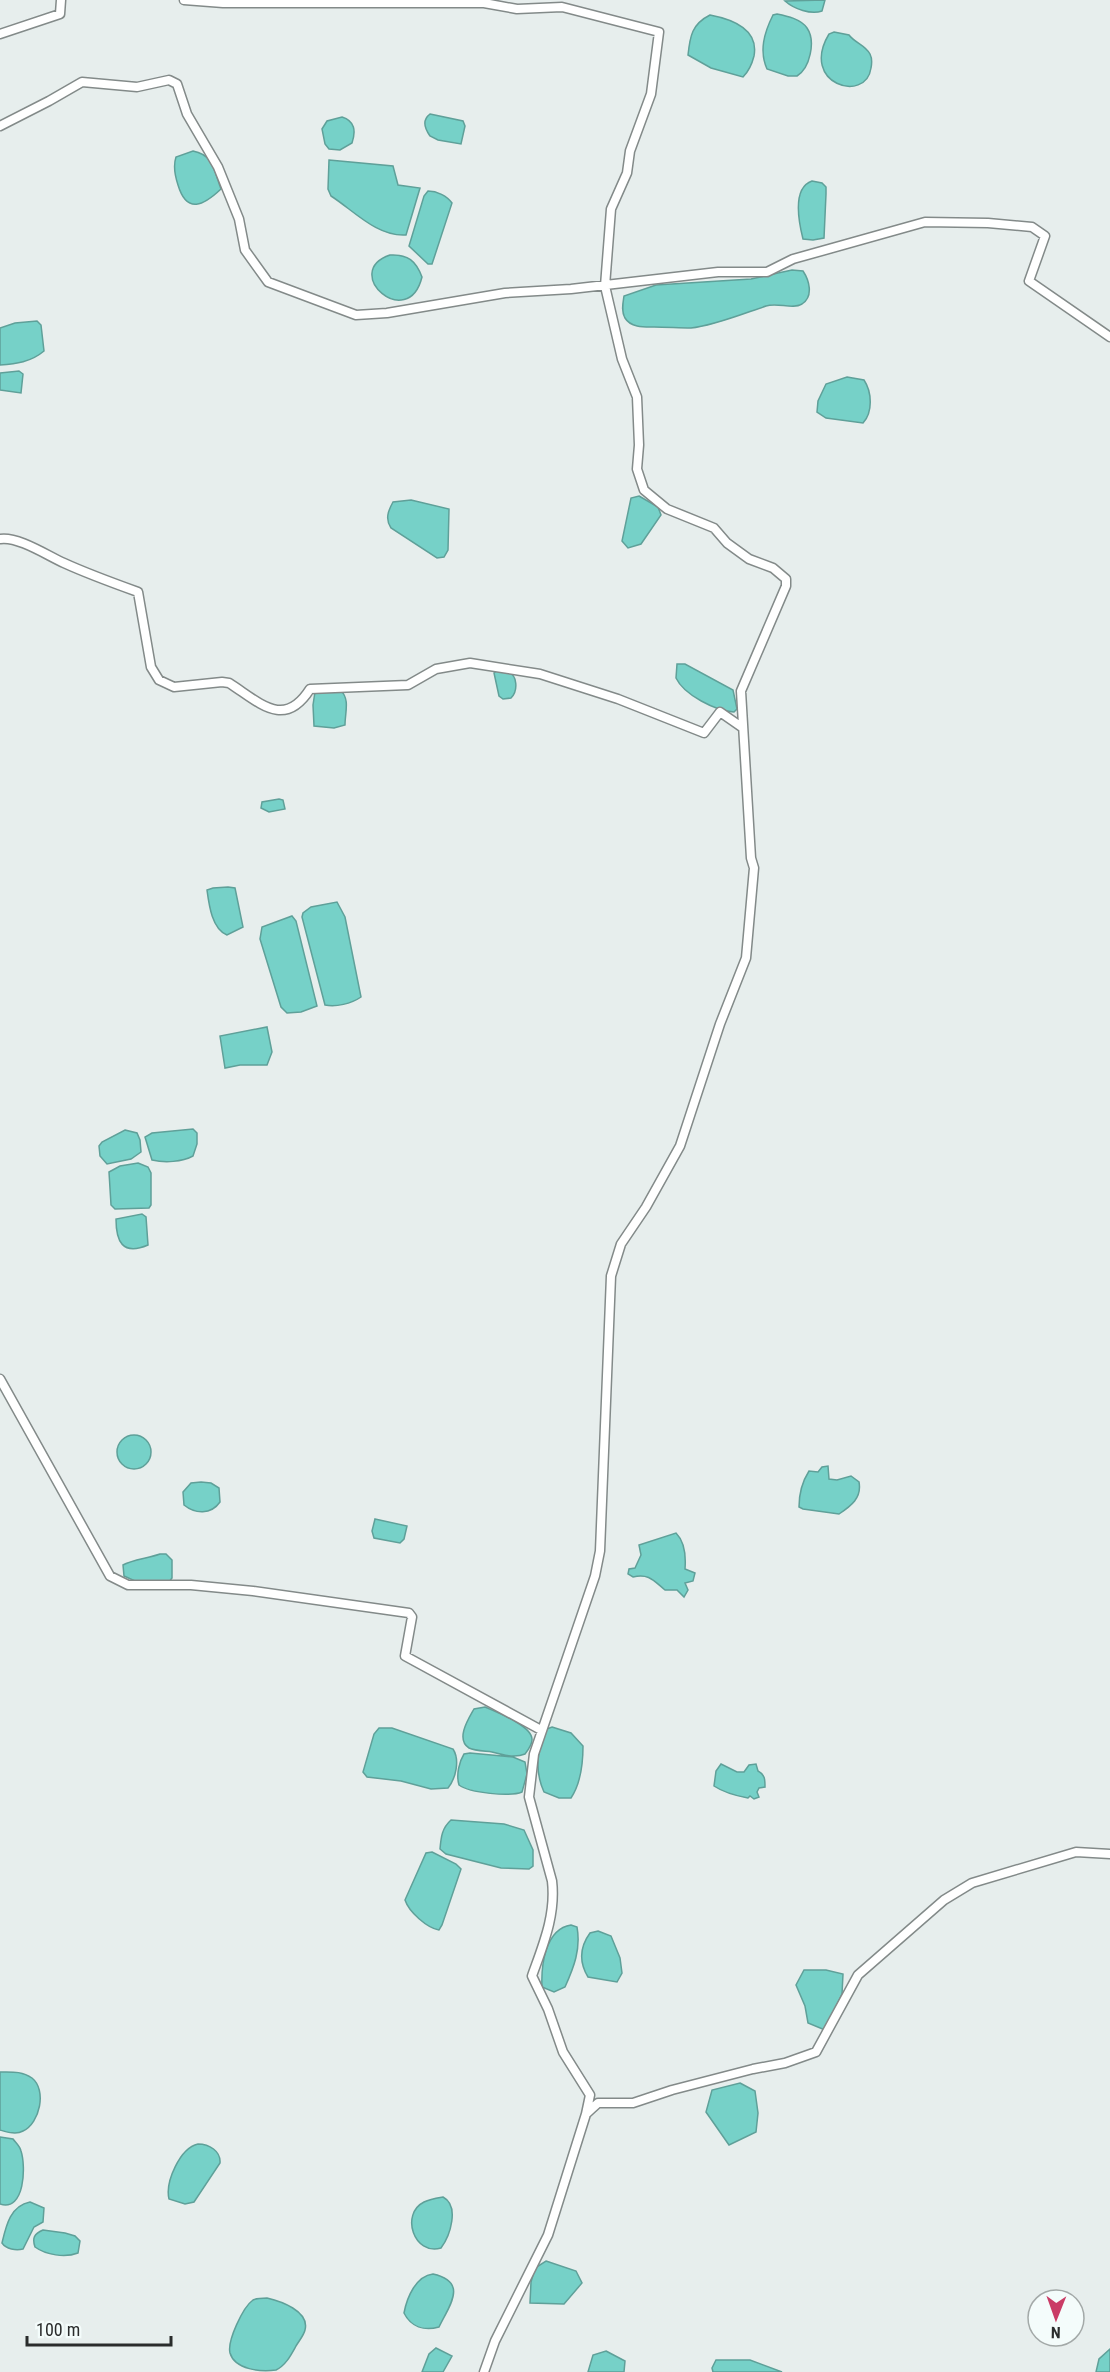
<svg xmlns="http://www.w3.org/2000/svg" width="1110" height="2372" font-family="'Roboto Condensed',sans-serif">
<rect width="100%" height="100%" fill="#e7eeed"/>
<path fill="#76d1c8" stroke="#5fa099" stroke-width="1.5" d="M825 0 822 11C811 15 794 9 785 1Z
M777 14C787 16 801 19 807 28 816 41 810 68 797 76H788L767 69C759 51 764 33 773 15Z
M710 15C731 19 759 29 754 56 752 64 749 71 743 77L711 68 688 55C690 36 692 24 710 15Z
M834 32 849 35C855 43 865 45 870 54 872 58 872 63 871 68 866 104 799 84 829 34Z
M430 114 463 121 465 126 461 144 438 140 430 136C425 129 422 120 430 114Z
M342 117C355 121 356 131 352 143L340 150 329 149 325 144 322 129 327 121Z
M193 151C214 155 214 171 221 189 204 205 187 215 178 185 175 176 173 166 176 157Z
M329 160 393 166 398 185 420 188 406 235C377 237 353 210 331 196L328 189Z
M812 181 822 183 826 187V194L824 238 813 240 803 239C799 223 792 188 812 181Z
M428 191C437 191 447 196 452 203L434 258 432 264H428L409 246 424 196Z
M390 255C408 254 416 261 422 277 408 333 340 272 390 255Z
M792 270 803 271C809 280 814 296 802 304 792 310 778 302 766 306 745 313 713 326 691 328 679 328 667 327 654 327 645 327 631 328 625 318 621 311 623 303 624 296L656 285 751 279Z
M37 321 41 325 44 351C31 362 16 364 0 365V328L15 323Z
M19 371 23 374 21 393 0 390V373Z
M847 377 864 380C872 392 873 412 863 423L826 418 817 412 818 401 826 384Z
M639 496 658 507 661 515 641 544 628 548 622 541 631 498Z
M411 500 449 509 448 550 444 557 437 558 391 528C385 519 388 511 393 502Z
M677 664H685L733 690 737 709 734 712C716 711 684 695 676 678Z
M496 671C499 671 503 670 507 671 518 675 518 691 511 698L503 699 499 696 494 673Z
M341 691C350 699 345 713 345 725L334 728 314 726 313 705 315 692Z
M279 799 283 800 285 809 269 812 261 808 262 802Z
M228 887 235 888 243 927 227 935C212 929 209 905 207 890L213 888Z
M337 902 345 917 361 997C351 1004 336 1007 325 1005L302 917 303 913 311 907Z
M292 916 296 921 317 1006 301 1012 287 1013 281 1007 260 939 262 927Z
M267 1027 272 1052 267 1065H240L225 1068 220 1036Z
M193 1129 197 1133V1144L193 1156C182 1162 165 1163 152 1160L145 1137 152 1133Z
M125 1130 137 1133 140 1140 141 1152 131 1159 107 1164 100 1156 99 1146 102 1142Z
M138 1163 148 1167 151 1173V1205L149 1208 115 1209 111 1205 109 1172 120 1166Z
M142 1214 146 1217 148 1245C122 1256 116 1241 116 1219Z
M117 1452a17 17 0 1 1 34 0a17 17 0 1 1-34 0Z
M828 1466 829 1479 837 1480 851 1476 859 1482C862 1498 851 1506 839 1514L803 1509 799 1507C799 1494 802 1482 809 1471L818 1472 822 1467Z
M201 1482 211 1483 219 1488 220 1502C211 1515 195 1514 184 1505L183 1492 191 1483Z
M375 1519 407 1526 404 1539 400 1543 374 1538 372 1531Z
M676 1533C685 1542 686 1556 685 1569L695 1573 693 1581 685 1583 688 1590 684 1597 677 1590H665C654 1581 649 1573 633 1577L628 1574 629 1569 635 1568 641 1555 639 1545Z
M160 1554H166L172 1560V1578L169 1582 135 1581 124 1576 123 1565C131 1560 149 1558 160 1554Z
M485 1707C496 1712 533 1726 532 1740 532 1745 528 1750 525 1754 515 1758 503 1755 492 1752 485 1751 475 1751 469 1748 455 1739 469 1718 474 1709Z
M552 1727 571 1733 583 1746C583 1764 581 1783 571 1798H559L544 1792C534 1770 538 1752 544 1730Z
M379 1728H392L453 1749C460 1760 456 1778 448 1788L431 1789 401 1781 367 1777 363 1772 374 1734Z
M470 1753 513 1757 525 1762 527 1774 522 1792C510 1797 470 1793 459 1785 456 1775 459 1762 464 1754Z
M721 1764 737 1772H744L749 1765 756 1764 758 1771C765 1775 765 1779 765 1787L759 1788 757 1792 759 1797 754 1799 750 1796 748 1798C737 1796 723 1792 714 1786L716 1771Z
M451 1820 504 1824 524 1830 533 1850V1866L529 1869 501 1868 446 1854 440 1849C441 1837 442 1828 451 1820Z
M432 1852 456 1864 461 1869 442 1925 439 1930C427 1928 409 1912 405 1900L426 1853Z
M571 1925 577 1927C581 1949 574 1967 565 1987L554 1992 542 1987C541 1966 545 1929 571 1925Z
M598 1931 611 1936 620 1958 622 1973 617 1982 588 1977C579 1962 579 1948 590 1933Z
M804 1970H826L843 1974 842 1994 825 2030 808 2023 805 2006 796 1985Z
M0 2072C12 2072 22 2071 32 2078 47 2090 40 2123 23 2131 16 2135 7 2132 0 2130Z
M740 2083 755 2091 758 2113 756 2132 729 2145 706 2112 712 2090Z
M0 2137 13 2139C16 2143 20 2146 21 2151 26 2166 25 2212 0 2204Z
M198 2144C209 2144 221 2151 220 2163L194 2202 185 2204 169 2199C165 2182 180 2148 198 2144Z
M443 2197C460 2206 450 2236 441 2248 414 2256 400 2214 424 2202 430 2199 437 2198 443 2197Z
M30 2202 44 2208 43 2222 34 2227 23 2249C16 2251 6 2249 2 2243 6 2226 10 2206 30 2202Z
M43 2230 65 2233 75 2236 80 2241 78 2253C65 2258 46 2255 35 2247 32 2238 34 2234 43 2230Z
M546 2261 576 2271 582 2283 564 2304 530 2303 531 2282 535 2268Z
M433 2274C469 2282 449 2306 439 2327 424 2331 411 2327 404 2313 407 2297 416 2276 433 2274Z
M267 2298C280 2301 310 2311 305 2330 304 2335 299 2341 296 2346 291 2355 286 2365 276 2370 261 2372 235 2370 230 2353 227 2341 243 2307 253 2300 257 2298 262 2298 267 2298Z
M436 2348 452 2356 443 2372H422L429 2354Z
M1110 2349V2372H1096L1099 2359Z
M606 2351 625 2361 624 2372H588L593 2355Z
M716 2360H750L782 2372H713L712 2368Z"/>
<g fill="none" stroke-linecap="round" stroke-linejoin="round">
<g stroke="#838a89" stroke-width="11">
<path id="minor" d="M184 0 223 3H484L517 9 562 7 659 32 651 94 630 151 627 173 611 209 605 286 622 359 637 397 639 445 637 469 644 490 667 509 714 528 727 543 749 559 773 568 786 579V586L741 691 751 858 754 868 746 958 720 1024 680 1146 646 1207 621 1244 611 1276 600 1551 595 1576 534 1754 529 1797 552 1881C556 1915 543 1945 532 1976L548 2009 563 2052 590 2095 586 2114
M0 34 60 14 61 0
M0 126 49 101 82 82 137 87 169 80 177 84 187 114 218 167 239 219 245 250 268 282 356 315 387 313 505 293 571 289 718 272H767L793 259 925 222 988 223 1032 227 1045 236 1029 281 1110 337
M0 539C18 536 48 556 64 563 88 574 113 583 138 592L151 667 159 680 174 687 222 682 229 683C259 702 284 730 310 689L408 685 436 669 470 663 540 674 618 699 704 733 720 712 743 728
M0 1379 110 1576 128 1585H191L253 1591 409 1613 412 1617 405 1656 541 1730
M484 2372 495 2341 548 2235 586 2114 598 2103H633L672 2090 753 2069 785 2063 816 2052 858 1975 944 1900 972 1883 1076 1852 1110 1854"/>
</g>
<use href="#minor" stroke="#fff" stroke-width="8"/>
</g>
<g transform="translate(1056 2318) rotate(181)"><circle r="28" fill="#f4fcfb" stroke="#a3a9a8" stroke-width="1.5"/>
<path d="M0-4.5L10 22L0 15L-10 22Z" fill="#ca3c66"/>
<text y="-9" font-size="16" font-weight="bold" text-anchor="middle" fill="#2a2c2c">N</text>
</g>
<path d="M27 2336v9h144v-9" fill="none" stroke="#2a2c2c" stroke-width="3"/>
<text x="36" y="2336" font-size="18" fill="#2a2c2c" stroke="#f4fcfb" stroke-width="4.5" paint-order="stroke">100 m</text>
</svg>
